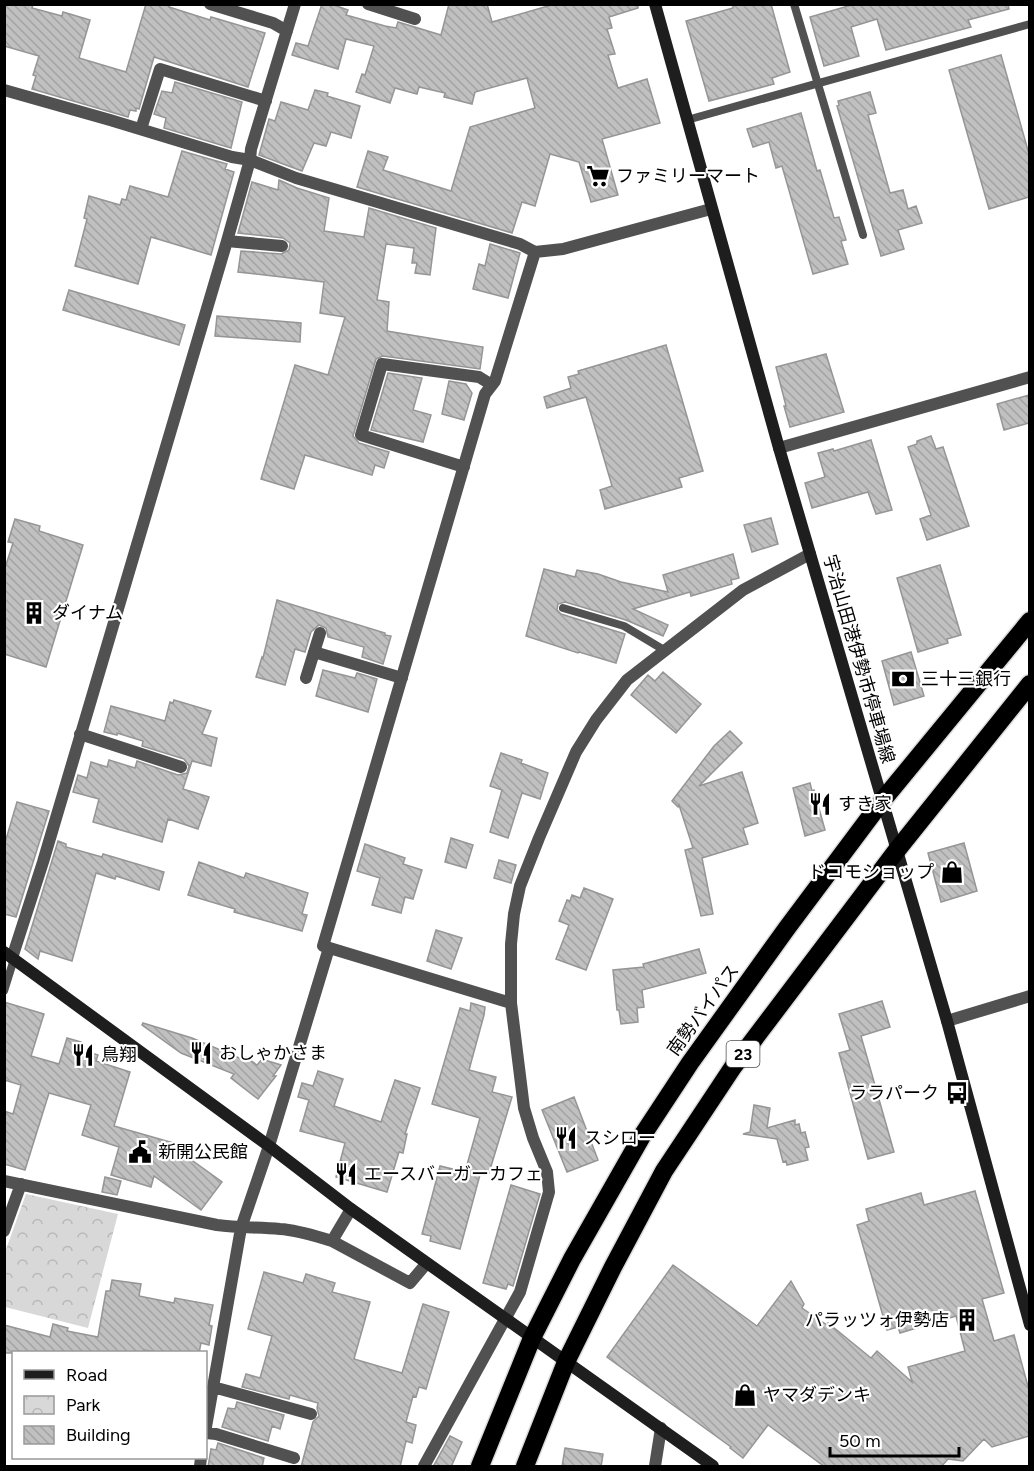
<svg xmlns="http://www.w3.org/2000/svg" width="1034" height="1471" font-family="Figtree,'Noto Sans JP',sans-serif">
<defs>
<pattern id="park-crowns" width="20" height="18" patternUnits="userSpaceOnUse" patternTransform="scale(1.5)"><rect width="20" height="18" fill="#d8d8d8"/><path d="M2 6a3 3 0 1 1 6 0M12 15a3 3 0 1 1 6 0" fill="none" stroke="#b8b8b8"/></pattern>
<pattern id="building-back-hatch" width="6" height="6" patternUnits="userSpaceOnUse" patternTransform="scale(1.5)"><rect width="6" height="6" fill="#c0c0c0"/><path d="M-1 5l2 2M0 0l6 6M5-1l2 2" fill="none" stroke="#a3a3a3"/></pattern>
</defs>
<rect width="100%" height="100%" fill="#fff"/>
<path fill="url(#park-crowns)" d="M26 1194 118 1214 88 1328 5 1307V1252Z"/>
<path fill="url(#building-back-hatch)" stroke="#959595" stroke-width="1.5" d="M4 4H33L32 8 62 16 63 12 90 20 79 58 126 72 146 4H170L169 7 210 20 211 17 265 33 248 87 154 57 139 109 136 108V111L130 110 128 117 32 89 36 76 33 75 39 56 4 46Z
M322 4H331L348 10 346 15 385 26 396 28 398 22 441 35 449 4H487L492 22 555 4H638V8L609 17 612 28 607 29 615 54 608 55 618 88 647 79 660 123 602 139 618 195 591 202 579 162 550 154 535 206 522 202 512 233 357 187 368 151 388 157 383 170 451 191 470 127 535 108 527 78 475 92 472 104 444 97 445 93 419 87 417 94 395 88 390 103 356 92 362 74 365 75 374 46 346 39 338 69 292 55 296 43 308 46Z
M733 4H771L790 72 772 78 774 84 709 101 686 21 733 8Z
M855 4H1008L1009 9 968 20 971 27 886 50 877 19 851 27 859 56 824 66 810 17Z
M1001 55 1029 154V197L989 209 949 70Z
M175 82 242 102 231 148 164 128 166 118 154 114 162 91 172 93Z
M315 90 328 93 327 96 360 106 351 138 331 132 326 146 314 143 302 171 259 155 269 119 275 121 281 102 308 110Z
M870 92 876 113 868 115 890 193 903 190 908 209 916 206 922 223 898 230 904 249 881 256 837 106 839 105 838 101Z
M801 113 817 171 820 170 834 218 839 217 846 240 841 241 848 264 813 274 782 166 776 168 769 142 753 147 747 129Z
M182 151 227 164 225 169 234 172 211 255 151 237 138 284 75 266 87 219 84 218 89 196 120 205 122 199 126 200 130 186 168 197Z
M279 180 297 188 329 198 324 231 364 237 369 208 436 228 430 275 415 273 417 263H412L414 248 386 244 377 300 389 302 387 331 483 347 480 369 383 356 376 359 353 436 359 443 389 452 384 468 375 465 372 475 305 455 294 489 261 479 295 365 328 375 345 317 320 313 324 282 238 272 241 251 281 254 289 250 290 243 283 238 238 233 252 182 278 190Z
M490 244 520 253 508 298 473 289 479 264 485 266Z
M69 290 185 325 179 345 63 310Z
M217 316 301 323 300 342 215 336Z
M666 345 703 471 679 478 682 487 605 509 600 490 612 486 586 397 547 408 544 397 571 388 568 377 579 374 578 371Z
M826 354 844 412 790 427 784 406H786L776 367Z
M388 373 422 378 413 410 431 415 423 442 371 430Z
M449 381 466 384 472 393 464 420 442 414Z
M1029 395V423L1004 430 997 404Z
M931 436 936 449 943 447 969 526 927 540 920 519 931 515 908 447 917 444V441Z
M871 440 892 510 876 514 868 492 812 508 805 483 825 477 818 453 833 449 834 451Z
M771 518 778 544 752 552 744 525Z
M15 519 40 526 39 531 83 545 46 667 4 654V571L13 543 8 542Z
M733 554 739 578 731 580 732 584 691 596 690 592 633 609 668 625 663 636 626 620 565 602 558 604 557 610 561 614 625 634 616 663 579 652 578 653 526 636 544 569 575 577 577 570 598 574 621 582 668 592 663 575Z
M940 565 961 635 947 639 948 643 918 652 897 578Z
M277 600 385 633V635L391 636 383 664 362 657 364 647 328 637 326 628 319 625 311 632 305 652 295 649 285 685 256 677 262 657 263 658Z
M911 652 924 696 894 705 882 661Z
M323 670 355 678 357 673 377 679 368 712 316 696Z
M663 672 701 704 676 733 631 695 648 675 655 681Z
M174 700 211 711 202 734 217 738 211 766 192 761 183 789 209 797 198 829 168 819 162 842 93 822 99 799 73 792 78 775 87 778 91 762 107 767 109 760 135 768 137 761 178 775 187 773 189 766 184 759 142 746 143 741 117 733V735L104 732 111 706 165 721 170 702 173 703Z
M730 731 742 743 699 786 742 772 758 823 743 828 748 844 702 858 713 914 701 916 685 850 693 848 679 805 678 807 672 801 714 746Z
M501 753 522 760 521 763 548 773 540 799 522 793 508 838 490 832 502 790 490 786Z
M810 783 812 791 814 790 825 830 805 836 793 788Z
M17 802 49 811 16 917 4 914V846Z
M451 838 473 845 466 868 445 862Z
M58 841 66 844V847L102 857 103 854 164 872 159 890 116 876 115 879 96 873 72 961 40 951 38 959 25 949Z
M964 843 977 891 941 902 928 853Z
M365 844 405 858 403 864 422 870 413 899 405 897 401 913 372 905 380 878 357 871Z
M499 860 516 865 511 883 494 878Z
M199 862 244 878 246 873 308 893 302 914 307 915 302 931 234 912 235 909 188 895Z
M584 888 613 899 586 970 556 959 569 925 559 921 567 900 570 901 572 895 580 898Z
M436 930 462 938 451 969 427 961Z
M699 949 706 973 642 990 644 1007 637 1008 638 1022 621 1024 619 1010H617L613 970 644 967 643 964Z
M882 1001 890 1027 861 1036 894 1152 868 1159 839 1053 850 1050 839 1014Z
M4 1002 44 1014 31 1056 59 1064 67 1038 81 1042 79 1049 98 1055 96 1061 130 1072 114 1126 177 1144 175 1148 222 1182 201 1210 154 1176 151 1187 111 1175 119 1147 82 1135 91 1105 49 1093 25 1170 4 1164V1111L13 1114 21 1085 4 1080Z
M471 1003 485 1007 484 1015 469 1070 496 1077 492 1092 512 1097 489 1173 481 1171 460 1249 430 1241 431 1236 422 1234 440 1166 465 1172 480 1118 432 1104 460 1008 470 1011Z
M143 1023 192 1038 244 1060 246 1057 257 1065 262 1059 281 1065 273 1076H276L258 1099 231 1078 234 1074 181 1053 142 1025Z
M318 1071 343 1079 334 1106 381 1122 395 1080 420 1088 405 1134H407L403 1153 399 1152 387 1192 336 1177 345 1143 300 1131 309 1100 298 1097 302 1083 313 1086Z
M574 1097 598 1160 567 1172 542 1110Z
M754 1105 770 1108 767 1128 795 1120V1125L799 1124 801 1133 805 1132 809 1147 805 1148 808 1160 787 1165 786 1161 783 1162 777 1139 743 1134 750 1132Z
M105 1177 121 1181 117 1195 102 1192Z
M511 1185 540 1194 513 1286 508 1284 506 1289 483 1283Z
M975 1191 1004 1293 982 1299 994 1341 1014 1335 1029 1390V1436L992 1447 984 1439 963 1461 948 1459 941 1467H825L768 1425 743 1458 730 1448 731 1447 607 1357 673 1265 757 1326 791 1281 804 1304 802 1308 827 1325 828 1323 871 1358 877 1351 912 1382 908 1367 965 1351 956 1316 900 1333 898 1327 887 1330 857 1225 869 1221 866 1209 921 1193 924 1205Z
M264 1272 303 1283 306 1274 335 1283 332 1292 370 1302 354 1359 402 1373 423 1304 449 1312 426 1389 419 1387 416 1397 413 1396 406 1422 416 1425 412 1443 406 1441 400 1467H301L313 1422 319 1416 317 1408 318 1403 290 1395 289 1399 242 1387 246 1374 260 1378 272 1336 248 1329Z
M112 1280 141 1284 139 1296 174 1303 175 1298 213 1305 209 1325 212 1326 209 1345 201 1343 199 1353H160L144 1350V1353H4V1325L50 1337 53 1324 68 1328 67 1331 98 1337 106 1291H110Z
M237 1402 284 1415 280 1429 272 1426 268 1441 222 1427 228 1408 235 1409Z
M450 1436 462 1442 451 1467H433Z
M218 1443 264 1458 262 1467H208L211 1449 216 1450Z
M565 1448 603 1454 601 1467H562Z"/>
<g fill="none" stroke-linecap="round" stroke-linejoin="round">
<g stroke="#dbdbdb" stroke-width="21">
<path id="highway" d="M480 1466 532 1338 572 1259 642 1136 690 1063 787 928 882 801 1030 621
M525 1466 566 1362 613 1267 664 1171 733 1067 897 850 1030 684"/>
</g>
<path stroke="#515151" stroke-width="8" d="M794 4 863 235
M687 120 1030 24
M563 608 624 626 664 650
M4 991 14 959"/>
<path stroke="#515151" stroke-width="12" d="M210 4 273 23 287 31
M368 4 415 19
M4 90 110 120 232 157 250 160 296 178 520 244 535 252 563 249 711 209
M141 129 160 69 266 101
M227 241 282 246
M779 448 1030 377
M464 467 361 435 382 364 479 377 492 385
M314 652 402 678
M306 678 320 633
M80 734 181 767
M12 958 43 862 227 241 250 160 251 149 295 4
M511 1003 323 946 485 394 495 381 535 252
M947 1021 1030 996
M4 1181 217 1225C238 1228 259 1227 280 1229 298 1230 315 1236 332 1241L351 1209
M4 1231 21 1184
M332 1241 410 1283 426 1264
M213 1387 311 1414
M206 1427 241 1228 269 1146 329 948
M206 1433 216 1434 294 1458
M200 1466 201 1458
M424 1466 520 1292 549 1192 547 1172 533 1138 524 1108 511 1003V944L514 914 520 886 539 838 576 752 596 720 627 680 743 590 810 554
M655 1466 661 1428"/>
<path stroke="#1e1e1e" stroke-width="12" d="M655 4 779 448 947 1021 1030 1325
M4 952 269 1146 351 1209 713 1466"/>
<use href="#highway" stroke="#000" stroke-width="18"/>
</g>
<defs>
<g id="supermarket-bare" transform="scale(1.8)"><path d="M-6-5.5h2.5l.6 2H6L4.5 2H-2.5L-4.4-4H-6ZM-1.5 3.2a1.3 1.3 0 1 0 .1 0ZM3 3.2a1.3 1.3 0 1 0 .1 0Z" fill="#000" stroke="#fff" stroke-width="2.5" paint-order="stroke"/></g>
<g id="building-bare" transform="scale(1.8)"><path d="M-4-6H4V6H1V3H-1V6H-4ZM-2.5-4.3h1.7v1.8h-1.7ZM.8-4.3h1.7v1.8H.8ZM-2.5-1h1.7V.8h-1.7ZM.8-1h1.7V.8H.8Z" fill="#000" stroke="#fff" stroke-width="2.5" paint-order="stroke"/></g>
<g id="bank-bare" transform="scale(1.8)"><path d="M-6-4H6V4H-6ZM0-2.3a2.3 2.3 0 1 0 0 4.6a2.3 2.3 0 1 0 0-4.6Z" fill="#000" stroke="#fff" stroke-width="2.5" paint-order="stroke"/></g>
<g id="restaurant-bare" transform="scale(1.8)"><path d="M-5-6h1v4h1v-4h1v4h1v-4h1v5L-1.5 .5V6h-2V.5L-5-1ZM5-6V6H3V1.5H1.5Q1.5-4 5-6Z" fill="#000" stroke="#fff" stroke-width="2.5" paint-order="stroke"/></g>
<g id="shop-bare" transform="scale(1.8)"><path d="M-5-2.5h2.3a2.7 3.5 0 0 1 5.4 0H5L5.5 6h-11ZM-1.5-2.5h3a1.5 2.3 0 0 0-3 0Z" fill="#000" stroke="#fff" stroke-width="2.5" paint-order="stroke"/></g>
<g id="bus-bare" transform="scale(1.8)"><path d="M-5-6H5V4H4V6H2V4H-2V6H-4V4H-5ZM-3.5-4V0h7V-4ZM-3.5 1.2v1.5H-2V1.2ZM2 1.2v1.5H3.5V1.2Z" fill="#000" stroke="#fff" stroke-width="2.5" paint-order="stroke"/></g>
<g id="civic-bare" transform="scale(1.8)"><path d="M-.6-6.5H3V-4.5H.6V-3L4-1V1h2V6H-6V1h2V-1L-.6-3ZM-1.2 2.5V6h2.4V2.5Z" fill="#000" stroke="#fff" stroke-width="2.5" paint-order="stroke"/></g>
</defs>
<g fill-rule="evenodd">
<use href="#supermarket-bare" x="598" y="176"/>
<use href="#building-bare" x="34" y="613"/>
<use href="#bank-bare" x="903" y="679"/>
<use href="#restaurant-bare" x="820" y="804"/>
<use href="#shop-bare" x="952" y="872"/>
<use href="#restaurant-bare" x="201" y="1053"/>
<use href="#restaurant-bare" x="83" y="1055"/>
<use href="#bus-bare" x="957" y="1093"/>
<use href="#restaurant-bare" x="566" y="1138"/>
<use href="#civic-bare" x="140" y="1152"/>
<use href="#restaurant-bare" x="346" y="1174"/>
<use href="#building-bare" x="967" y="1320"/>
<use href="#shop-bare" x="745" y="1395"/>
</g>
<g text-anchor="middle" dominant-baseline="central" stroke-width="4.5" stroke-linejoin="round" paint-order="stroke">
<rect fill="#fff" stroke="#4c4c4c" stroke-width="1.5" x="726.5" y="1041" width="33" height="26" rx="4.5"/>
<g font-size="16" font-weight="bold" fill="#000">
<text x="743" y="1054">23</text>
</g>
<g font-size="18" fill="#000" stroke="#fff" text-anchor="start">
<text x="616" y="176">ファミリーマート</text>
<text x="52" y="613">ダイナム</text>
<text x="921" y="679">三十三銀行</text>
<text x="838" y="804">すき家</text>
<text x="934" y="872" text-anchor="end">ドコモショップ</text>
<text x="219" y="1053">おしゃかさま</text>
<text x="101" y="1055">鳥翔</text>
<text x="939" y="1093" text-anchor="end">ララパーク</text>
<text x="584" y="1138">スシロー</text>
<text x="158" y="1152">新開公民館</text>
<text x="364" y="1174">エースバーガーカフェ</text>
<text x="949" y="1320" text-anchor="end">パラッツォ伊勢店</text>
<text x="763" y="1395">ヤマダデンキ</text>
</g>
<g font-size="18" fill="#000" stroke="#fff">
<text transform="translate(859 659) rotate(74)">宇治山田港伊勢市停車場線</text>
<text transform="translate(703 1010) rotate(-54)">南勢バイパス</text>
</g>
</g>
<rect width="1034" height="1471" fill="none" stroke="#000000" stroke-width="12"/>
<rect x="12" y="1351" width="195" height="108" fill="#ffffff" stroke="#999999" stroke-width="1.5"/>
<rect x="24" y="1370" width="30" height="9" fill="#1e1e1e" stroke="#999999" stroke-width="1.5"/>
<text x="66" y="1381" font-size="18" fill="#000000">Road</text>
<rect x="24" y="1396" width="30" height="18" fill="url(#park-crowns)" stroke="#999999" stroke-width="1.5"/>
<text x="66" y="1411" font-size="18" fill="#000000">Park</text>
<rect x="24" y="1426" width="30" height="18" fill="url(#building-back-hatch)" stroke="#999999" stroke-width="1.5"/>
<text x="66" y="1441" font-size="18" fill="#000000">Building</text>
<path d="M830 1447v9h129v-9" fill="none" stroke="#000000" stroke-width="3"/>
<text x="839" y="1447" font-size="18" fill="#000000" stroke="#ffffff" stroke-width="4.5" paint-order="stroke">50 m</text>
</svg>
